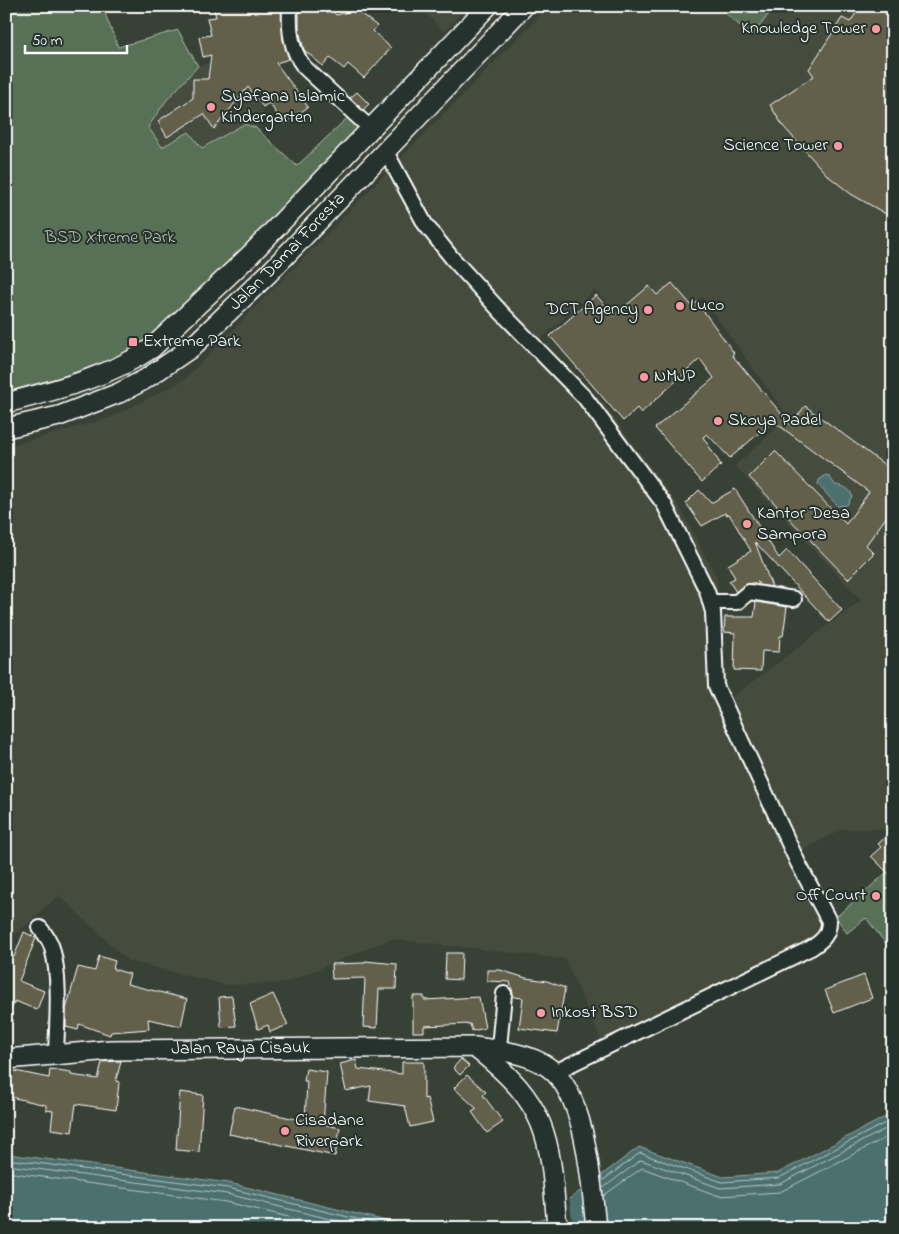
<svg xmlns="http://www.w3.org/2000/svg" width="899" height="1234" font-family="'Indie Flower',sans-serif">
<rect width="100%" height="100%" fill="#384136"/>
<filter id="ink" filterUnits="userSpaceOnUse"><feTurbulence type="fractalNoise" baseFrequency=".02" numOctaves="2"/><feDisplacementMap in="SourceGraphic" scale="10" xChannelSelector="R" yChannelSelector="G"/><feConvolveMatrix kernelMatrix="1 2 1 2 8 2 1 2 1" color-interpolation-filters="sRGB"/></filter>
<g filter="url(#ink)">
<path fill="#454b3d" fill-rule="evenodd" d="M419 6H467L444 32Z
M549 6H893V829H843L785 859 818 919 819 927 813 938 741 976 602 1043 565 959 391 939 284 983 226 985 128 961 59 895 8 941 6 938V447L112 417 184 380ZM595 290 644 345 702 297 788 417 735 466 861 600 731 698 722 676 717 577 679 506 603 403 540 340Z
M234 56 240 77 264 112 256 128 244 124 201 148 162 147 148 127 166 101 198 66Z"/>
<path fill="#587156" stroke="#acb8aa" d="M6 6H102L118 47 178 30 198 66 166 101 148 127 162 147 189 132 202 148 244 124 256 128 297 166 348 117 360 131 310 178 194 305 133 351 68 375 6 392Z
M717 6H775L752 36Z
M893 867V953L866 918 847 933 836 917Z"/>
<path fill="#4b706e" stroke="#93a9a8" d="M826 475 829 476 835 485C843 486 850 488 852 496L847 505 838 506 818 485 819 480Z
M893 1113V1224L884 1228H466L543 1219 639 1147 723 1177 778 1173Z
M7 1154 229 1183 415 1228H6Z"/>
<path fill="#384136" d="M569 1196 573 1228H545L544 1215Z"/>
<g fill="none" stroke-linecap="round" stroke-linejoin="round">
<path stroke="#b7c6c5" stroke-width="1" d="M6 1159 228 1188 394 1228
M6 1165 227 1194 367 1228
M6 1172 226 1202 335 1228
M602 1181 640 1153 722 1182 779 1178 893 1119
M603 1188 641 1160 720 1188 780 1184 893 1125
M603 1196 642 1168 719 1196 780 1192 893 1134"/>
</g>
<path fill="#62614c" stroke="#fff" d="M227 6H281L283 39 289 59 276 63 308 107 284 124 269 103 263 107 248 87 214 129 204 114 167 137 158 121 193 98V79H208L211 55 203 57 199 37 211 35 207 18 216 17 214 9Z
M324 6H328L336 15 356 10 377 26 373 31 391 48 364 78 348 64 344 69 330 58 323 66 304 50 299 30V8L318 11Z
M861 6H893V218L851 194 827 175 783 126 770 105 814 76 809 69 842 18 850 22Z
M357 92 369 104 363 110 350 98Z
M672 283 692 306 697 302 734 353 732 355 791 425 805 406 893 471V508L866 545 874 553 848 579 749 477 775 451 846 524 869 492 773 421 730 458 707 434 703 437 721 465 702 482 655 428 714 378 700 359 641 413 637 408 623 421 550 336 596 295 614 316 649 286 657 295Z
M735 489 779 558 787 550 842 610 829 622 755 542 772 587 758 585V582L747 584 736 592 729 581 735 578 728 565 751 551 729 514 726 515 725 513 702 526 686 503 699 490 711 503Z
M756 602 787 607 783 636H780L779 652 762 651 761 671 734 670 735 633 724 632 725 617H754Z
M893 830V878L871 856 881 847 878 844Z
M24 932 36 938 19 981 44 991 37 1010 15 1001 6 1021V954L14 957Z
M446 953H462L461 980 445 979Z
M99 956 115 961 113 969 130 974 127 984 187 999 181 1026 148 1019 149 1029 111 1032 110 1035 79 1024 78 1030 66 1027V1009L78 967 95 971Z
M365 961 397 964 396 989H379L377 1028 363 1027 365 978 332 979 331 964 365 963Z
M487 970H500L526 978 547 981 565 988 557 1033 519 1028 523 998 514 997 510 982 487 981Z
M864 975 872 998 834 1013 825 990Z
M273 994 288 1025 270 1032 268 1025 258 1029 250 1004Z
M232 996 236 1026 221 1027 219 997Z
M413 996H424V1000L479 997 485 1028 472 1031 470 1024 424 1026V1032H413Z
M461 1059 469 1066 460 1075 453 1068Z
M356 1060 358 1069 402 1074V1062H424V1099L427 1098 433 1122 410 1127 405 1106 369 1101 371 1086 346 1091 340 1064Z
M121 1061 116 1081 119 1082 116 1110 76 1104 72 1132 51 1129 53 1111 46 1110V1105L6 1096 10 1070 49 1078 50 1069 71 1072V1075L98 1079 102 1062Z
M306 1069 327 1072 323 1124 340 1128 335 1156 229 1134 235 1106 305 1121 307 1081H304Z
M467 1075 486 1092 483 1095 503 1122 487 1133 472 1112 477 1109 454 1088Z
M180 1092 203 1095 199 1152 176 1150Z"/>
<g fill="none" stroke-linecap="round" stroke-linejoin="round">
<g stroke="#fff" stroke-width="18">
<path id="minor" d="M290 6C289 29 290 48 304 67L371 129
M385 150 425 224 452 258 502 313 585 398 664 504 707 591 713 612 716 686 798 863 829 921C829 935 822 941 811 948L555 1072
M711 602H737L749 592 794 599
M40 928C45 934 50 940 52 948 61 979 57 1021 56 1054
M498 1059 504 994"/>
</g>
<g stroke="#fff" stroke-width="22">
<g id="secondary">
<path d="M6 403C56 390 109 377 152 348L251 254 488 6"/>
<path id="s1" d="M6 428 59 416 119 393 144 380 191 348 269 273 524 6"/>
<path d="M477 1049C551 1107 550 1140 557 1228"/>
<path id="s2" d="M6 1059 111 1050 475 1047C498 1050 528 1053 548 1067 587 1095 591 1183 596 1228"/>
</g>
</g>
<use href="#minor" stroke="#26332d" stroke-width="14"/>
<use href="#secondary" stroke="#26332d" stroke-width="19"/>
</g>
</g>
<g fill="#ff9aa2" stroke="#26332d" stroke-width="2">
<circle cx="876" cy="29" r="5"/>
<circle cx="211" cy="107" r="5"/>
<circle cx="838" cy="146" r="5"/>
<circle cx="680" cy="306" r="5"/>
<circle cx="648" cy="310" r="5"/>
<rect x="128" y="337" width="10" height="10" rx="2.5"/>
<circle cx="644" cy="377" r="5"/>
<circle cx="718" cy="421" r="5"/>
<circle cx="747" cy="524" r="5"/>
<circle cx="876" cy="896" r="5"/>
<circle cx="541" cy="1013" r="5"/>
<circle cx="285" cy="1131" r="5"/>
</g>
<g text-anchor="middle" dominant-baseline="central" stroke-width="4" stroke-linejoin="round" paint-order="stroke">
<g font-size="18" fill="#fff" stroke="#26332d" text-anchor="start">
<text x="866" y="29" text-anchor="end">Knowledge Tower</text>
<text x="221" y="97">Syafana Islamic<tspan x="221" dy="21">Kindergarten</tspan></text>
<text x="828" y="146" text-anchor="end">Science Tower</text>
<text x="690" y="306">Luco</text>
<text x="638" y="310" text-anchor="end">DCT Agency</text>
<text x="143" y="342">Extreme Park</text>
<text x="654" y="377">NMJP</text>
<text x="728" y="421">Skoya Padel</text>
<text x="757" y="514">Kantor Desa<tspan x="757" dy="21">Sampora</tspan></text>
<text x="866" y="896" text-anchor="end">Off Court</text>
<text x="551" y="1013">Inkost BSD</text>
<text x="295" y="1121">Cisadane<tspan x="295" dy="21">Riverpark</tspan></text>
</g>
<g font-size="18" fill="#b4bfb3" stroke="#26332d">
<text x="110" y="238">BSD Xtreme Park</text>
</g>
<g font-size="18" fill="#fff" stroke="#26332d">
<text stroke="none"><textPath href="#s1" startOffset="340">Jalan Damai Foresta</textPath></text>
<text stroke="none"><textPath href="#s2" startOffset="235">Jalan Raya Cisauk</textPath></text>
</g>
</g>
<rect width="899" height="1234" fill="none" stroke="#26332d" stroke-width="25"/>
<rect x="12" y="12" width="874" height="1209" fill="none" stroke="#fff" stroke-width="2" filter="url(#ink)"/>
<path d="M25 45v8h102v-8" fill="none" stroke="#ffffff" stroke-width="2.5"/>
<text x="32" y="45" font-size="15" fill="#ffffff" stroke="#26332d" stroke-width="4" paint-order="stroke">50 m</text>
</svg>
